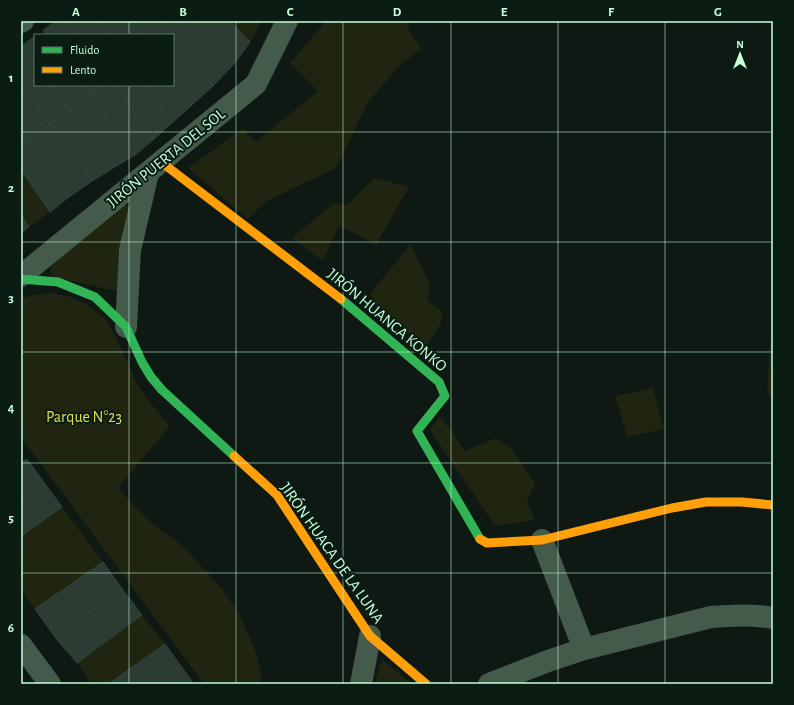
<svg xmlns="http://www.w3.org/2000/svg" width="794" height="705" font-family="'Alegreya Sans',sans-serif">
<rect width="100%" height="100%" fill="#0f1914"/>
<path fill="#1f2510" d="M230 21H261L259 27 250 42Z
M326 21H411L408 29 422 49 402 63 368 102 336 168 265 202 248 219 188 168 243 128 256 142 318 91 290 63Z
M21 170 50 212 29 227 21 215Z
M375 178 409 187 376 245 339 225 323 261 292 238 333 204 347 205Z
M126 205 129 207 118 290H112L57 278 50 275 51 267 57 258 121 207Z
M411 244 429 283 428 301 443 312 441 323 425 348 369 295Z
M52 293 71 297 84 303 105 318 116 337 136 381 147 399 170 426 118 488 149 521 183 546 223 590 240 616 254 647 261 670 260 684H204L21 437V299L33 295Z
M773 340V395H767L770 342Z
M653 388 664 429 627 437 615 396Z
M440 416 465 451 496 438 511 448 535 483 527 501 535 520 495 526 430 430Z
M62 507 103 562 35 609 21 590V536Z
M142 615 165 644 108 684H91L77 663Z
M383 660 412 684H375L380 665Z"/>
<path fill="#2c3c33" stroke="#31453a" d="M56 21H66L76 35H46L43 30Z
M66 21H99L109 35H76Z
M99 21H129L140 35H109Z
M129 21H162L171 33 168 35H140Z
M162 21H186L171 33Z
M186 21H195L233 65 213 86 171 33Z
M195 21H230L250 42 233 65Z
M173 35 213 86 193 104 173 78Z
M35 36V62L23 45Z
M23 45 35 62V85H51L69 111 50 124 21 87V46Z
M173 78 193 104 173 122 146 85H173Z
M51 85H83L91 95 69 111Z
M83 85H103L91 95Z
M103 85H114L154 139 135 155 91 95Z
M114 85H146L173 122 154 139Z
M21 87 50 124 29 139 21 128Z
M91 95 135 155 113 168 69 111Z
M69 111 113 168 92 181 50 124Z
M50 124 92 181 69 197 29 139Z
M21 128 29 139 21 146Z
M29 139 69 197 50 212 21 170V146Z
M21 215 29 227 21 233Z
M27 459 45 484 21 501V463Z
M45 484 62 507 21 536V501Z
M103 562 123 590 55 637 35 609Z
M123 590 142 615 77 663 55 637Z
M165 644 194 684H108Z"/>
<g fill="none" stroke-linecap="round" stroke-linejoin="round">
<path stroke="#445a4a" stroke-width="22" d="M21 22 23 21
M21 276 256 84 287 21
M126 327 130 250 148 173
M542 540 584 649
M21 645 50 684
M361 684 370 636
M489 684 548 661 584 649 711 617C732 615 752 614 773 618"/>
<path stroke="#30b455" stroke-width="9" d="M21 279 58 282 95 297 126 327 142 362 151 377 162 390 234 456
M341 299 439 382 445 396 417 431 480 539"/>
<path stroke="#ff9f0a" stroke-width="9" d="M161 162 341 299
M234 456 277 495 370 636 426 684
M480 539 487 543 542 540 672 508 706 502H742L773 505"/>
</g>
<path fill="none" stroke="#c8ffdb" stroke-width="1" stroke-opacity="0.55" d="M129 21V35M236 21V684M343 21V684M451 21V684M558 21V684M665 21V684M129 85V684M21 132H773M21 242H773M21 352H773M21 463H773M21 573H773"/>
<g text-anchor="middle" dominant-baseline="central" stroke-width="4" stroke-linejoin="round" paint-order="stroke">
<g font-size="16" fill="#c8ffdb" stroke="#0b1d13">
<text transform="translate(166 158) rotate(-39)">JIRÓN PUERTA DEL SOL</text>
<text transform="translate(387 320) rotate(40)">JIRÓN HUANCA KONKO</text>
<text transform="translate(332 553) rotate(55)">JIRÓN HUACA DE LA LUNA</text>
</g>
<g font-size="16" fill="#dfdd54" stroke="#0b1d13">
<text x="84" y="417">Parque N°23</text>
</g>
</g>
<rect width="794" height="705" fill="none" stroke="#0b1d13" stroke-width="44"/>
<rect x="34" y="34" width="140" height="52" fill="#0b1d13" stroke="#577763"/>
<rect x="42" y="47" width="20" height="6" fill="#30b455" stroke="#577763"/>
<text x="70" y="54" font-size="12" fill="#c8ffdb">Fluido</text>
<rect x="42" y="67" width="20" height="6" fill="#ff9f0a" stroke="#577763"/>
<text x="70" y="74" font-size="12" fill="#c8ffdb">Lento</text>
<g transform="translate(740 54)" stroke="#0b1d13" stroke-width="3" paint-order="stroke">
<path d="M0-3L7 15L0 10L-7 15Z" fill="#c8ffdb"/>
<text y="-6" font-size="11" font-weight="bold" text-anchor="middle" fill="#c8ffdb">N</text>
</g>
<rect x="22" y="22" width="750" height="661" fill="none" stroke="#c8ffdb" stroke-width="1.5"/>
<g font-size="13" text-anchor="middle" font-weight="bold" fill="#c8ffdb">
<text x="76" y="16">A</text>
<text x="183" y="16">B</text>
<text x="290" y="16">C</text>
<text x="397" y="16">D</text>
<text x="504" y="16">E</text>
<text x="611" y="16">F</text>
<text x="718" y="16">G</text>
<text x="11" y="82">1</text>
<text x="11" y="192">2</text>
<text x="11" y="302">3</text>
<text x="11" y="412">4</text>
<text x="11" y="522">5</text>
<text x="11" y="632">6</text>
</g>
</svg>
